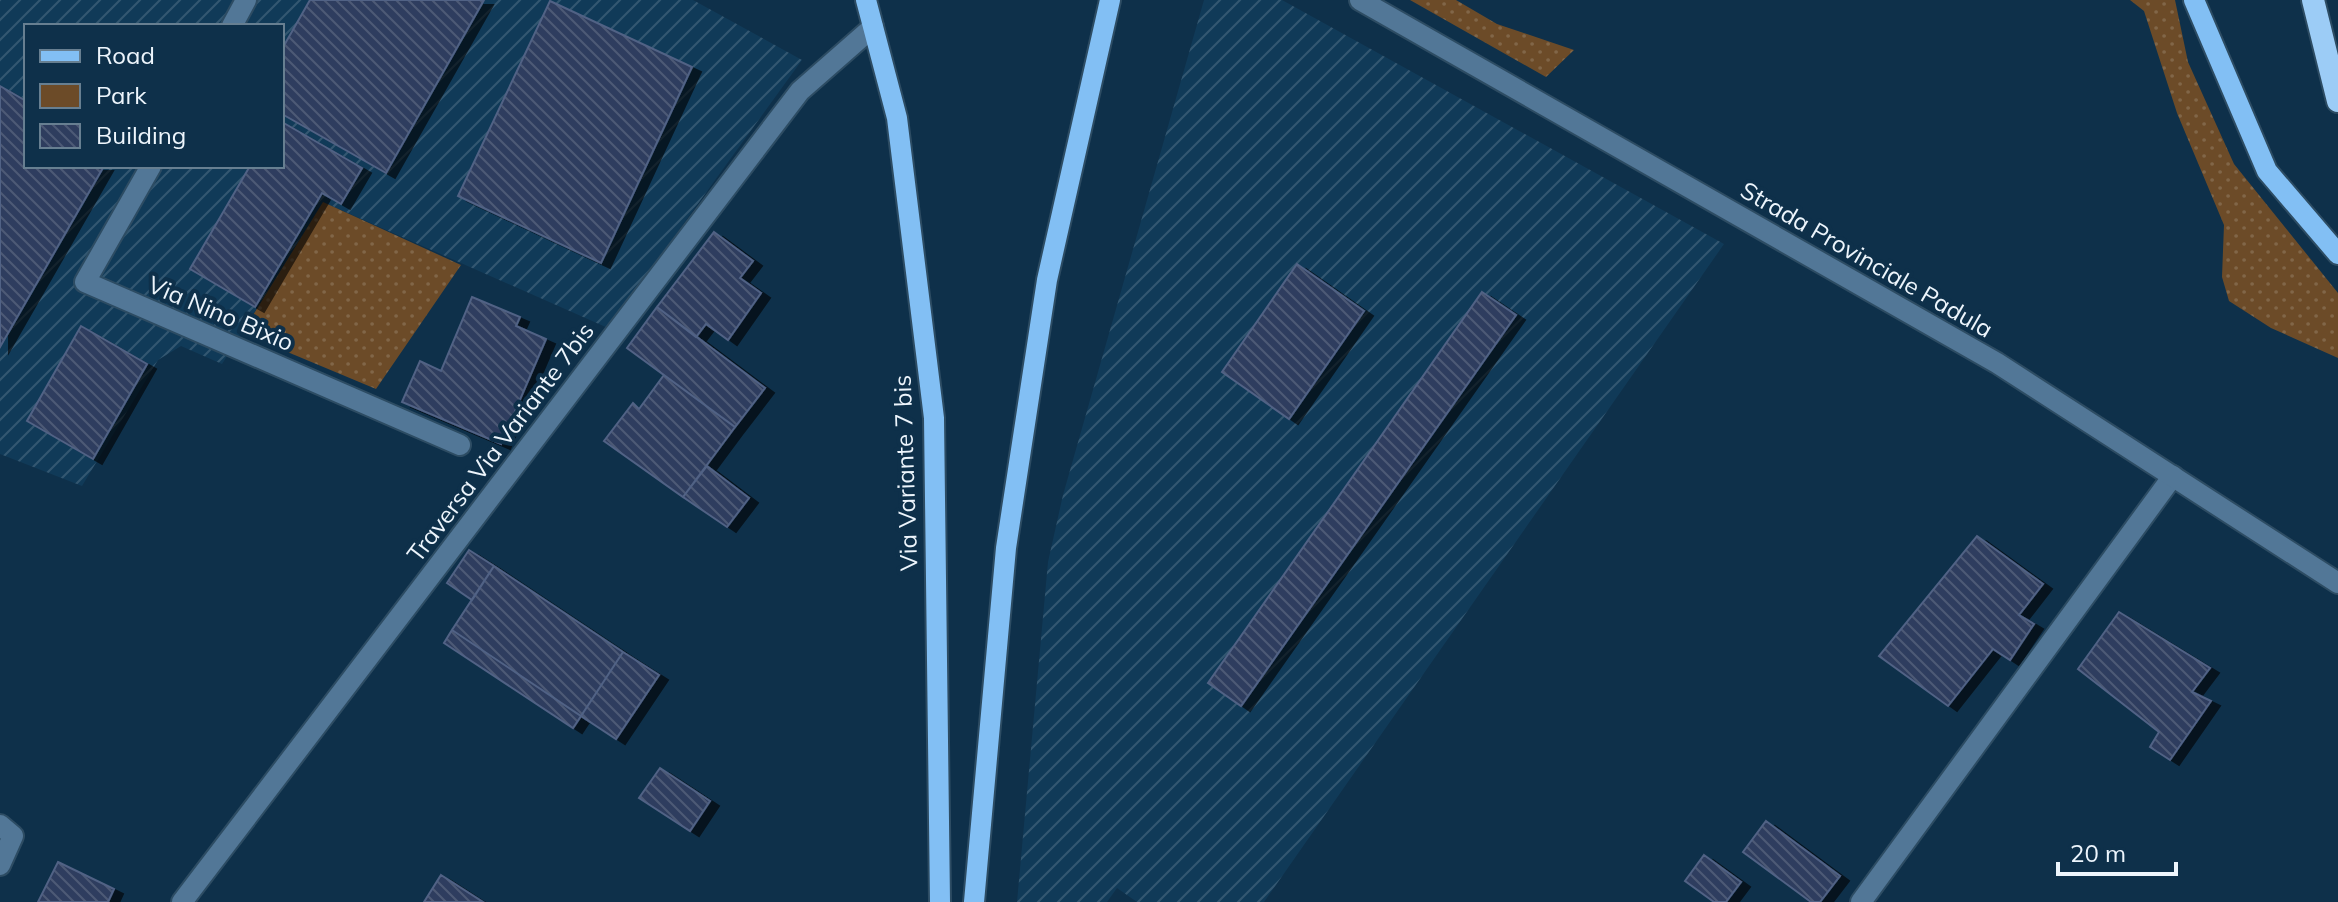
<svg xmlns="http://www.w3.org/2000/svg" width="2338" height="902" font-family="Mulish,sans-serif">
<defs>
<pattern id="industrial-furrows" width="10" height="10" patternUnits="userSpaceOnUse" patternTransform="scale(2)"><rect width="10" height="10" fill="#103a58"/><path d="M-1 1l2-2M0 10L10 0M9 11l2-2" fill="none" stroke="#335771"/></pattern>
<pattern id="green-dots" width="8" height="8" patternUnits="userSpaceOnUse" patternTransform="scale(2)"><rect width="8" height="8" fill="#6c4b28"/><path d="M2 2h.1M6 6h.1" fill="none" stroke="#816648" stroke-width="1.8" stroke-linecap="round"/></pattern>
<pattern id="building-back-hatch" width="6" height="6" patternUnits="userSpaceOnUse" patternTransform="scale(2)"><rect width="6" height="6" fill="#2e3d5e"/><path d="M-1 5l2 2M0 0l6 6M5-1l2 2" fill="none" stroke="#4d5a76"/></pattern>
<filter id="shadow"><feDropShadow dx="9" dy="5" stdDeviation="0" flood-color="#0009"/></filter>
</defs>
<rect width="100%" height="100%" fill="#0e304a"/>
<path fill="url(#industrial-furrows)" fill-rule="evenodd" d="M0 0H693L802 60 608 328 323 202 222 364 181 346 158 360 82 486 0 454ZM26 26H282V166H26Z
M1204 0H1282L1724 244 1264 902H1137L1117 888 1107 902H1017L1048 562 1063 495Z"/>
<path fill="url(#green-dots)" d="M1410 0H1456L1497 24 1574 50 1546 77Z
M2130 0H2175L2188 62 2234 164 2338 293V358L2271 328 2229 301 2222 277 2224 225 2177 113 2144 11Z
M323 202 461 265 376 389 242 333Z"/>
<path fill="url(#building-back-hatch)" stroke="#516285" stroke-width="2" filter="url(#shadow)" d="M310 0H484L386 173 282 114V49Z
M550 1 692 67 601 263 458 196Z
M0 86 26 101V166H104L0 347Z
M282 122 362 168 341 204 322 193 255 307 190 269 250 166H282Z
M714 232 753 261 740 278 761 293 728 340 706 324 696 337 657 307Z
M1297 264 1364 311 1289 419 1222 372Z
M1482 292 1516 315 1241 706 1208 683Z
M472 297 520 317 516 326 546 339 501 444 402 402 420 361 441 371Z
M657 307 765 388 735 427 627 348Z
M81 326 147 364 93 459 27 421Z
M664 375 735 427 683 497 604 441 633 403 639 409Z
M707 466 749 498 727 527 683 497Z
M1977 536 2043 584 2019 615 2034 624 2010 660 1993 649 1948 706 1879 656Z
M469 550 494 566 472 600 447 583Z
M494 566 623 652 581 716 452 630Z
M2119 612 2210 668 2192 692 2211 701 2170 760 2150 747 2159 732 2078 669Z
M452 630 581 716 573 728 444 643Z
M623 652 659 675 616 739 581 716Z
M660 768 710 801 690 831 639 798Z
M1766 821 1840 876 1820 902H1811L1743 852Z
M1704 855 1741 882 1726 902H1714L1685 881Z
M58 862 114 889 108 902H38Z
M441 875 483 902H424Z"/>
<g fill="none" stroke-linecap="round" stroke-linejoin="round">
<g stroke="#2d4c63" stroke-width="24">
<path id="service" d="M0 825 13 836 0 865
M1861 902 2173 476"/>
</g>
<g stroke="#2d4c63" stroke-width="24">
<path id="minor" d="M1360 0 1997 363 2338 583
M232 26 246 0
M151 166 85 282 460 445
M182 902 800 91 873 27"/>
</g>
<g stroke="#2d4c63" stroke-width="24">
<path id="primary" d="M866 0 897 118 934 418 940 902
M2194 0 2267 171 2338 254
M974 902 1006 548 1047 280 1110 0"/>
</g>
<g stroke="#2d4c63" stroke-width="26">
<path id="trunk" d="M2313 0 2338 101"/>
</g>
<use href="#service" stroke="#527797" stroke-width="20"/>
<use href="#minor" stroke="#527797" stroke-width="20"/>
<use href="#primary" stroke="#82bff4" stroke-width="20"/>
<use href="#trunk" stroke="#9cccf6" stroke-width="22"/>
</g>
<g text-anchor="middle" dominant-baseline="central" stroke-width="8" stroke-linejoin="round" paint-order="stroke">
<g font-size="24" fill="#edf5fc" stroke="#0e304a">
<text transform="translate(1867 259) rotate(30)">Strada Provinciale Padula</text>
<text transform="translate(221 313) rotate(23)">Via Nino Bixio</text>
<text transform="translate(500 442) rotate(-53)">Traversa Via Variante 7bis</text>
<text transform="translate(905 473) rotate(-92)">Via Variante 7 bis</text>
</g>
</g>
<rect x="24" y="24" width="260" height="144" fill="#0e304a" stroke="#677f91" stroke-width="2"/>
<rect x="40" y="50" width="40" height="12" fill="#82bff4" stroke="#677f91" stroke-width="2"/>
<text x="96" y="64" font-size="24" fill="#edf5fc">Road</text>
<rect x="40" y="84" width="40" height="24" fill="#6c4b28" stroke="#677f91" stroke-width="2"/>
<text x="96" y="104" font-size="24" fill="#edf5fc">Park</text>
<rect x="40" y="124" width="40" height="24" fill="url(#building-back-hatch)" stroke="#677f91" stroke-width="2"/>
<text x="96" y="144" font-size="24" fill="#edf5fc">Building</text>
<path d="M2058 862v12h118v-12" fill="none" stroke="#edf5fc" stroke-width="4"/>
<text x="2070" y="862" font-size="24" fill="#edf5fc" stroke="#0e304a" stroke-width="6" paint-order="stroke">20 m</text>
</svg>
